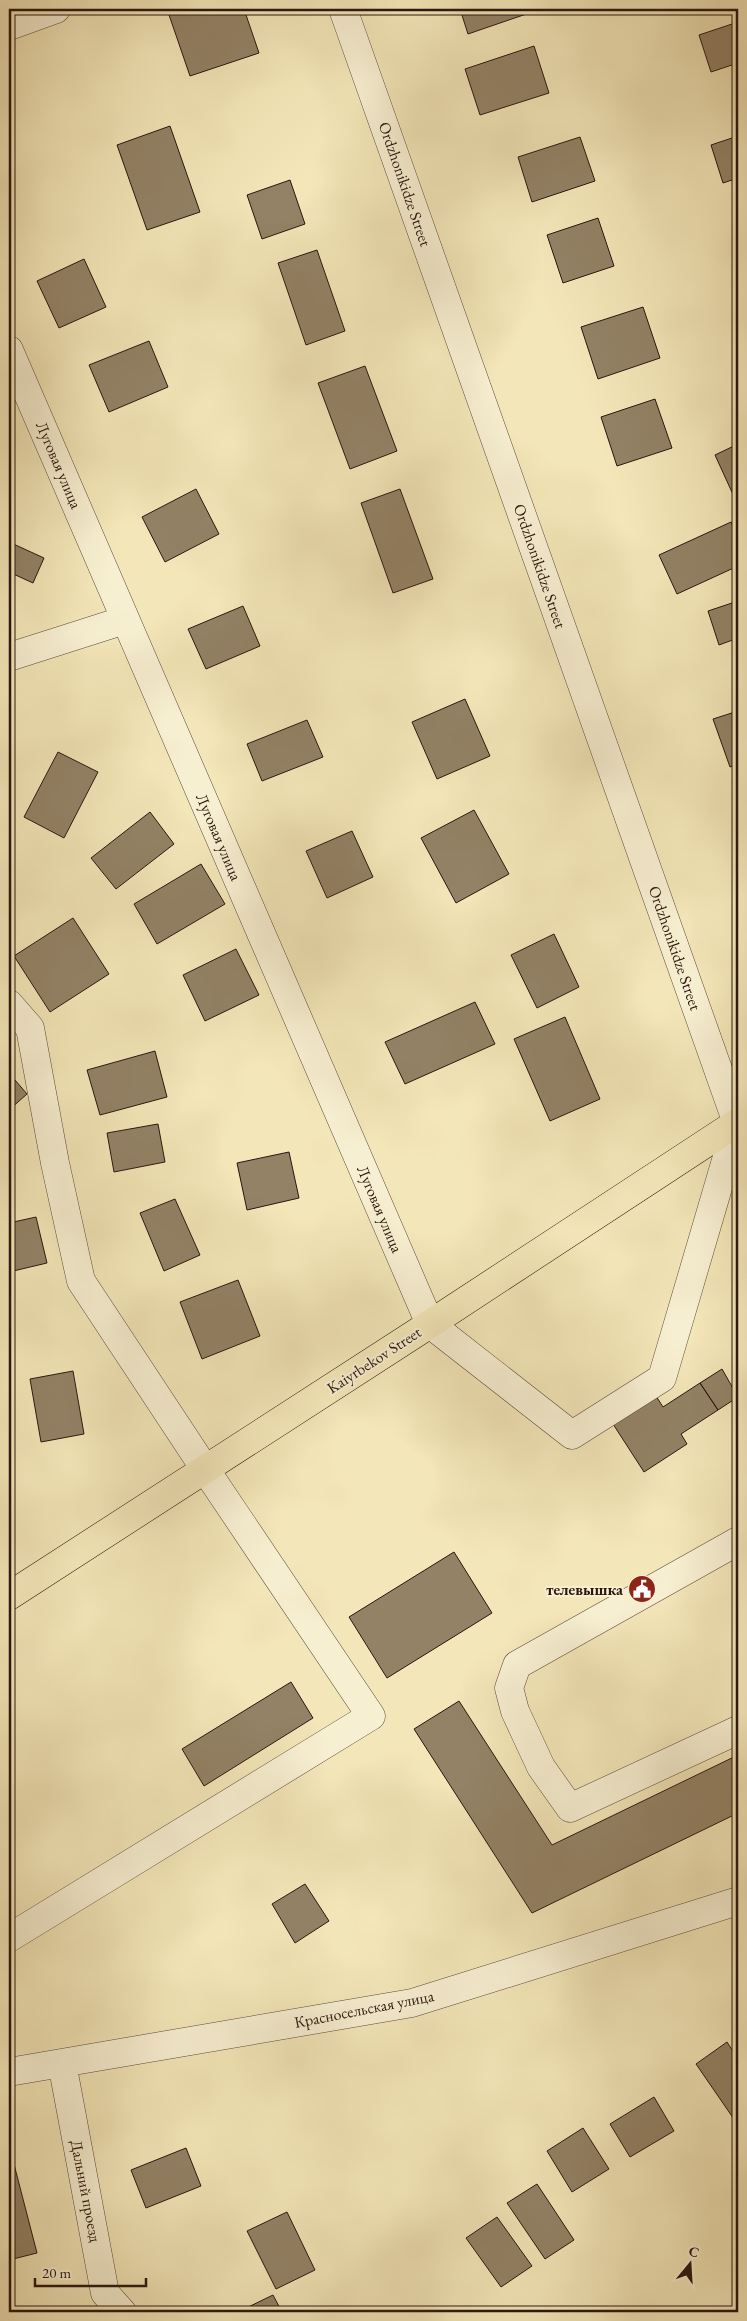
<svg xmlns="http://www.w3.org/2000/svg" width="747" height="2321" font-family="'EB Garamond',serif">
<rect width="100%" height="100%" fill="#f3e6b8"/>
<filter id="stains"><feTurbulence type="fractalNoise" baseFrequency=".004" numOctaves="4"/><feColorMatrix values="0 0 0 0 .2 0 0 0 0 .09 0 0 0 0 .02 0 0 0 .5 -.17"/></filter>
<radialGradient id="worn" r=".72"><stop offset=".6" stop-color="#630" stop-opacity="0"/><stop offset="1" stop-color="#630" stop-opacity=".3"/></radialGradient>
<path fill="#938266" stroke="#2a160e" d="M167 9H244L259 53 190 76Z
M460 9H537L538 10 468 34Z
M738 22V63L711 72 699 35Z
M534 46 549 93 480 115 465 69Z
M170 126 200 212 147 230 117 145Z
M738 136V178L723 183 711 145Z
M580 137 595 181 532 202 518 157Z
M290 180 305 224 262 239 247 195Z
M598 218 614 266 563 283 547 235Z
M317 250 345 331 306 345 278 263Z
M84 259 106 307 59 328 37 281Z
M643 307 660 358 598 379 581 327Z
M149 341 168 387 109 412 89 365Z
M365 366 397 451 350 469 318 383Z
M655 399 672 448 617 466 601 417Z
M738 444V500L736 501 715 455Z
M196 489 219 534 165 562 142 517Z
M400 489 433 579 393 593 361 503Z
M731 522 738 538V566L677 594 659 555Z
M9 542 44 558 33 583 9 572Z
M738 601V638L719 645 708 611Z
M243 606 260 646 206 669 188 629Z
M465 699 490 756 437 779 412 722Z
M738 711V764L730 767 713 719Z
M307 720 323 757 262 781 247 744Z
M58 752 98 772 64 838 24 817Z
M474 810 509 874 456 903 421 838Z
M150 812 174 844 116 889 91 858Z
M352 831 373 877 327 898 306 851Z
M201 864 225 904 157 944 134 904Z
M73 918 109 974 50 1012 14 956Z
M554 934 579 987 537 1008 511 955Z
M236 949 259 995 205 1021 183 975Z
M475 1002 495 1044 405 1084 385 1042Z
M565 1017 600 1099 550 1121 514 1039Z
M155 1051 167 1097 100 1115 87 1070Z
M9 1073 27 1094 9 1110Z
M158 1124 165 1162 114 1172 107 1133Z
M289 1152 299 1198 247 1210 237 1163Z
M175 1199 200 1255 164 1271 140 1213Z
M36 1217 47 1263 9 1272V1223Z
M238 1280 260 1336 202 1359 180 1302Z
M722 1369 738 1397 718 1410 700 1383Z
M73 1371 84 1434 41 1442 30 1379Z
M700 1383 718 1410 681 1434 687 1444 644 1472 613 1424 656 1396 663 1407Z
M454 1552 492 1613 387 1678 349 1617Z
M291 1682 313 1718 204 1786 182 1749Z
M459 1701 552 1845 738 1755V1813L532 1913 414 1729Z
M305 1884 329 1921 295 1943 272 1904Z
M727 2042 738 2059V2125L696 2064Z
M654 2097 674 2131 630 2157 610 2124Z
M583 2128 609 2169 572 2192 547 2151Z
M9 2145 37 2253 9 2260Z
M186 2148 201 2186 146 2208 131 2170Z
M537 2184 574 2240 545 2259 507 2203Z
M287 2212 315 2270 276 2289 247 2231Z
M497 2217 532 2266 501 2287 466 2238Z
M273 2295 282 2312H238Z
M69 2307 70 2312H51Z"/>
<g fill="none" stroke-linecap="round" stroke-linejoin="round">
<g stroke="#5c4a38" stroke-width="29">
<path id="minor" d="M9 26 56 9
M9 350 430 1324 572 1435 662 1378 737 1123 343 9
M9 657 125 620
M9 1004 30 1028 55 1163 81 1281 205 1469 371 1716 9 1938
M738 1541 517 1665 509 1688 515 1711 541 1767 570 1808 738 1730
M62 2063 105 2293 122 2312
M9 2072 412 2003 738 1901"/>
</g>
<g stroke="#2a160e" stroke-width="29">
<path id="major" d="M9 1596 430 1324 738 1122"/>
</g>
<use href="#minor" stroke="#f7efd1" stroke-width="28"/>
<use href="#major" stroke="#f3e6b8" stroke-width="28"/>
</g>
<defs>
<g id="civic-disc" transform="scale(1.4375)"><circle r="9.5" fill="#8f2418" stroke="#f7efd1"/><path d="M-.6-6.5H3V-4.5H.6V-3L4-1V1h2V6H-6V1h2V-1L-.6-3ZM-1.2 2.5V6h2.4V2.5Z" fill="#fff"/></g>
</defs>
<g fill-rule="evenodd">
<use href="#civic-disc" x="642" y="1589"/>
</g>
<g text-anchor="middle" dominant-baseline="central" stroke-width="4" stroke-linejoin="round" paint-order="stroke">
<g font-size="16" fill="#2a160e" stroke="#f7efd1">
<text transform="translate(405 184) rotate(71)">Ordzhonikidze Street</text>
<text transform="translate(59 465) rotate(67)">Луговая улица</text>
<text transform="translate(540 566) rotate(71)">Ordzhonikidze Street</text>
<text transform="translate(219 837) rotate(67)">Луговая улица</text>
<text transform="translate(675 948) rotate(71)">Ordzhonikidze Street</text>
<text transform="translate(380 1209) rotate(67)">Луговая улица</text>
<text transform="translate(374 1360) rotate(-33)">Kaiyrbekov Street</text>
<text transform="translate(364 2009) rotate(-11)">Красносельская улица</text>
<text transform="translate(86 2191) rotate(79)">Дальний проезд</text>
</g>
<g font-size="16" font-weight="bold" fill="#2a160e" stroke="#f7efd1" text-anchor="end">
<text x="623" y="1589">телевышка</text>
</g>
</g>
<rect width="747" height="2321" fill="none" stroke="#f3e6b8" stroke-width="30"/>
<rect x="10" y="10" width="727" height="2301" fill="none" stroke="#2a160e" stroke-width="2.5"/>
<rect x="15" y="15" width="717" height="2291" fill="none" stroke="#2a160e"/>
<g transform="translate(690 2264) rotate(18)" stroke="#f7efd1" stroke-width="4" paint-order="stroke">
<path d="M0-4L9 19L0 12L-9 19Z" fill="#2a160e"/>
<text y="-8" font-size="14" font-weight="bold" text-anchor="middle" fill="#2a160e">С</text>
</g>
<path d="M35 2278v8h111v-8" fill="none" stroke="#2a160e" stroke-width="2.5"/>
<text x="42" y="2278" font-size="15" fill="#2a160e" stroke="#f7efd1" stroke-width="4" paint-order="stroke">20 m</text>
<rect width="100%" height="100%" filter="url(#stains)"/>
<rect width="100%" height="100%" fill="url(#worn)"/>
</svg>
